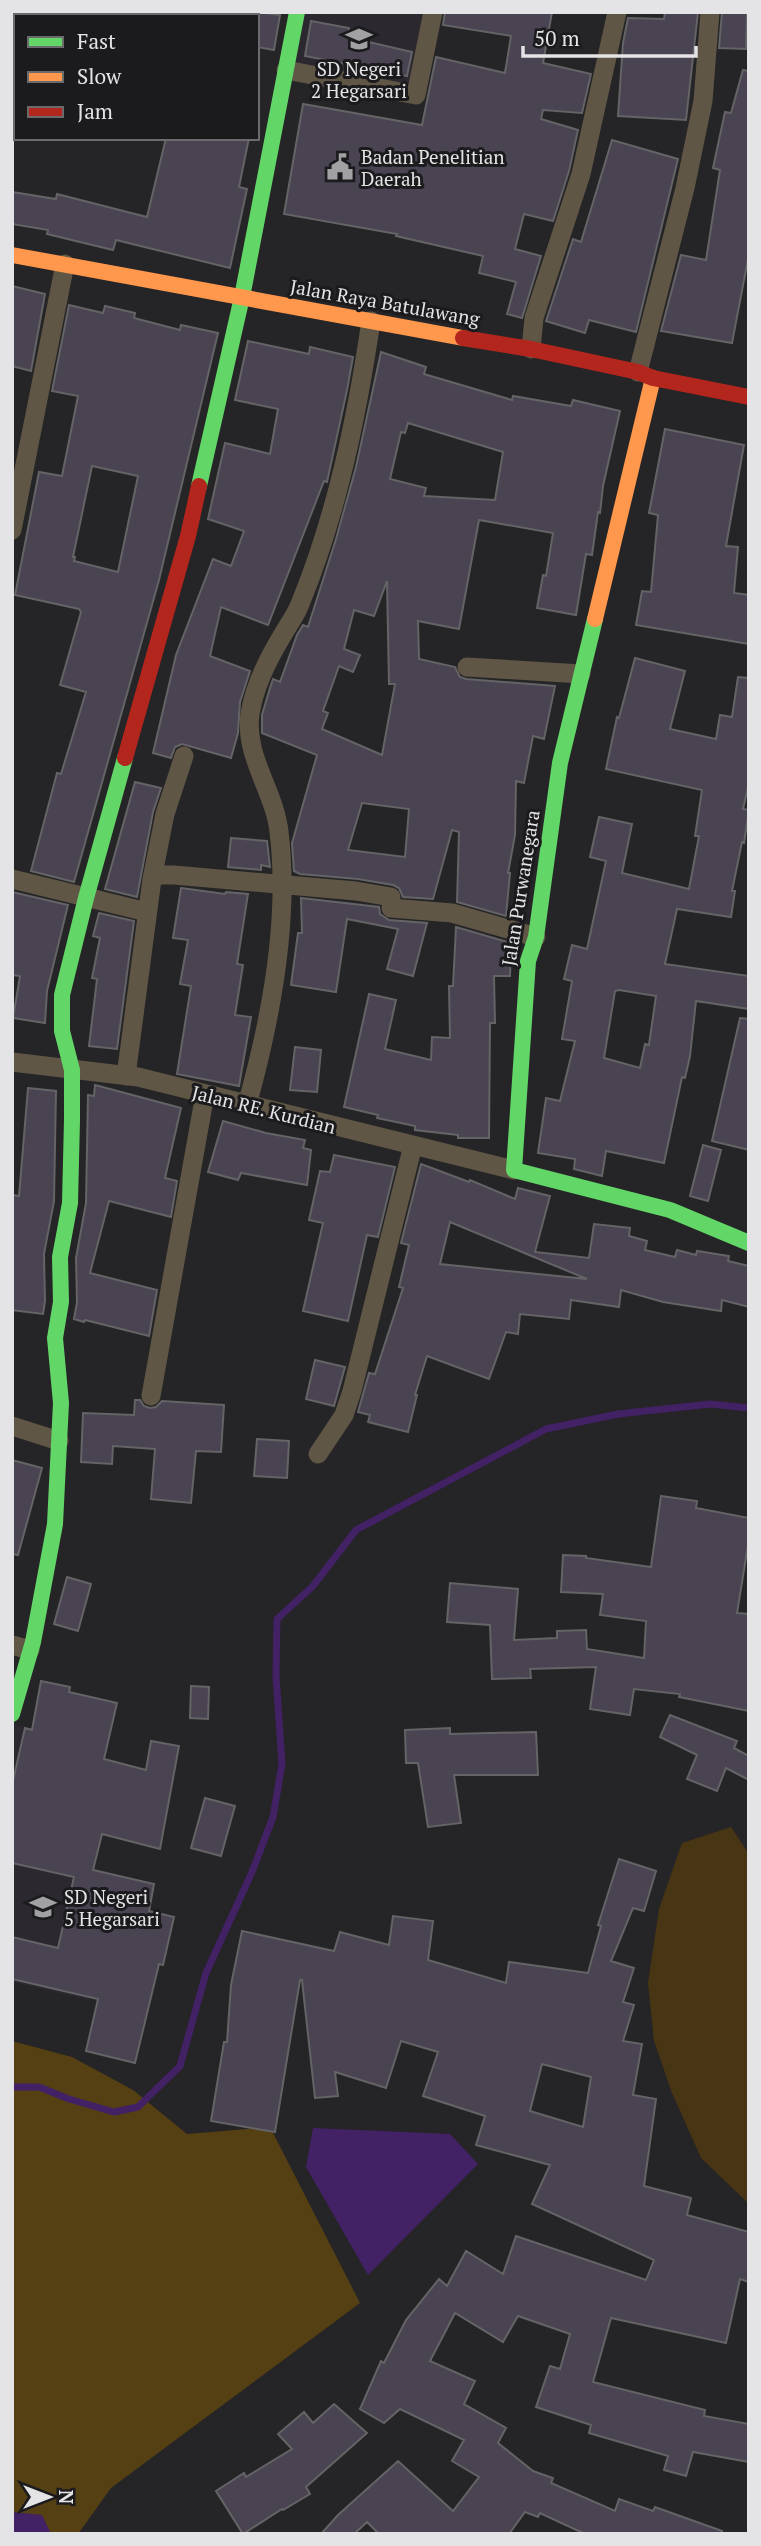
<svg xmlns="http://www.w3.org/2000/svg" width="761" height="2546" font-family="'PT Serif',serif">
<rect width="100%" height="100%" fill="#252426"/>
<path fill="#2c2830" d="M301 12H429L413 90 290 65Z
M12 1724 59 1734 80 1864 117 1874 89 2000 12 1982Z"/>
<path fill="#483513" d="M731 1827 749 1854V2204L701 2158 672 2093 654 2041 648 1983 659 1909 682 1843Z"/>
<path fill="#554013" d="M12 2041 72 2057 133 2090 187 2134 270 2127 360 2303 111 2488 78 2534H12Z"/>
<path fill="#432165" d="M313 2128 450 2134 478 2164 368 2275 306 2167Z
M12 2512 42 2515 51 2534H12Z"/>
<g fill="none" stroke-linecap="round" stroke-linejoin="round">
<path stroke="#432165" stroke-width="7" d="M12 2087H39L69 2099 114 2112 138 2107 180 2066 206 1973 252 1872 273 1817 282 1764 276 1676 277 1619 313 1586 356 1530 546 1429 618 1414 710 1404 749 1408"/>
</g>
<path fill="#4a4352" stroke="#646365" stroke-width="2" fill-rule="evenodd" d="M257 12 280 15 274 50 257 47Z
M445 12H552L543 63 591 74 582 113 543 110 541 119 578 130 569 171 553 221 524 214 515 249 541 256 522 318 507 314 516 282 479 273 483 256 396 236 397 234 284 214 303 104 422 125 436 57 505 73 511 36 443 25Z
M665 12H698L686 120 618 116 623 43 628 18 664 19Z
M722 12H747L746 49 719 48Z
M311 21 349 28 347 37 412 52 407 76 305 56Z
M743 70 749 71V254L732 343 661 331 681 255 706 260 720 170 713 168 725 112 731 113Z
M166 138H249L239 187 247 189 230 268 116 240 113 250 47 234 48 230 12 224V192L56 199 57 194 147 217Z
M612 140 678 159 636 332 589 320 585 333 546 321 573 239 581 242Z
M12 286 45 294 31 371 12 366Z
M69 305 103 313 105 306 135 313 134 318 180 330 181 325 218 333 159 580 74 882 31 871 57 773 61 774 86 692 60 685 81 612 79 609 15 595 39 472 62 476 78 396 52 391ZM92 466 138 476 118 572 74 561 75 557H73Z
M248 341 309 354 310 347 353 357 347 390 327 482 324 481 268 625 221 607 210 656 250 671 240 702 238 733 231 758 182 744 175 747 171 758 153 753 176 655 213 559 231 566 244 531 208 519 225 443 270 454 278 409 235 400Z
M381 352 426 367 424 374 512 400 513 396 571 406 573 400 620 411 603 486 600 513 598 512 592 555 586 554 576 615 537 608 543 575 546 576 553 533 479 520 459 629 418 621 419 659 455 667 460 677 466 679 555 686 544 739 533 736 524 783 516 781 515 835 508 873H510L506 916 457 902 459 832 452 830 433 899 403 897 399 888 393 885 358 879 300 874 294 871 292 843 317 755 262 733V715L270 688 273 679 280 682 297 635 303 625 308 627 336 539 356 467ZM408 423 503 452 495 500 424 496 426 488 390 479 401 432 405 433ZM387 581 389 684H395L382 755 322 729 328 713 323 711 339 666 353 672 360 655 344 649 354 610 374 616ZM362 803 409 809 405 857 348 850Z
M665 429 744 445 726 546 738 547 734 593 749 595V644L636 625 642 591 651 592 658 515 649 513Z
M635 658 685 671 670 729 716 739 720 715 732 717 738 677 749 678V783L743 809 749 810 744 843 742 842 732 891H735L731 917 677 909 665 964 749 976V1009L696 1001 690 1056 685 1078 682 1077 664 1163 606 1151 602 1176 574 1169 575 1159 538 1153 546 1098 560 1101 575 1041 562 1039 572 981 564 979 572 945 587 949 606 861 590 857 599 817 632 824 622 873 689 889 699 836H695L702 790 606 769 617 717 619 718ZM619 990 656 996 649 1045 645 1044 640 1068 604 1058 615 991Z
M135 782 161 788 153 812 137 897 105 889Z
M231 838 267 841 270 867 261 865V870L228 867Z
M181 888 225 894 226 892 248 894 237 964 243 965 235 1015 251 1017 239 1086 177 1074 191 986 180 984 188 940 173 938Z
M12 892 68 905 47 991 45 1023 13 1018 20 976 12 975Z
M301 898 379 907 380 914 389 920 427 923 413 976 387 969 398 929 347 919 336 992 291 985 298 933H302Z
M99 913 134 921 117 1049 89 1046 97 979 92 978 100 938 93 936Z
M456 927 511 943 510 976H494L495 1023H490L489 1138H458V1135L415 1130V1126L377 1118 378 1115 344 1107 369 994 396 1000 385 1049 431 1060 432 1037 450 1038 449 986H453Z
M740 1018 749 1019V1150L712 1141Z
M295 1047 321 1050 317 1092 290 1090Z
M95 1085 181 1108 165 1178 177 1181 171 1217 109 1201 90 1273 157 1290 149 1336 85 1320 84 1322 74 1319 77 1302 76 1258 86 1203 88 1095 94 1096Z
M28 1088 56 1091 54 1201 44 1254 45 1301 43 1314 12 1310V1195L19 1196Z
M223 1121 266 1133 305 1140 303 1148 311 1150 307 1185 241 1173 238 1180 208 1172Z
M703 1145 721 1150 708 1201 690 1196Z
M334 1155 395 1167 378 1237 367 1235 348 1321 303 1311 323 1223 309 1220 320 1171 330 1172Z
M421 1164 469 1182 470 1180 515 1199 518 1188 550 1196 535 1252 589 1258 594 1224 630 1228 629 1236 647 1241 645 1250 675 1257 677 1250 696 1255 697 1251 729 1256 728 1261 749 1266V1307L722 1300 721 1311 663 1302 621 1290 619 1307 571 1300 569 1319 520 1314 518 1334 506 1332 489 1379 427 1356 415 1395H417L408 1432 368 1422 370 1415 358 1412 369 1373 375 1374 403 1288 399 1287 409 1245 401 1243ZM450 1222 534 1257 587 1279 440 1264Z
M315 1360 345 1367 334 1406 306 1399Z
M135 1400H140L144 1406 150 1408 156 1407 162 1401 224 1405 221 1452 196 1451 191 1503 151 1499 155 1449 113 1446 112 1464 81 1462 83 1413 134 1415Z
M257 1439 289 1441 287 1478 254 1476Z
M12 1460 42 1468 18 1555 12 1554Z
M661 1496 697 1501 696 1508 749 1518V1539L737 1613 749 1614V1711L679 1697 680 1694 634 1689 630 1715 590 1709 596 1667 530 1669 531 1678 492 1679 490 1625 447 1622 450 1583 518 1589 514 1640 557 1638V1631L586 1630 587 1649 644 1658 646 1621 600 1615 603 1594 561 1592 563 1555 586 1556V1558L651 1567Z
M67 1577 91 1584 78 1631 54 1624Z
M41 1681 70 1687 69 1692 117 1703 104 1759 146 1770 151 1741 179 1746 160 1849 102 1834 93 1870 154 1884 149 1911 174 1917 163 1965 159 1964 135 2063 86 2051 98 1999 12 1979V1937L58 1948 74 1877 12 1863V1785L25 1728 32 1730Z
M191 1686 209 1687 208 1719 190 1718Z
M670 1715 737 1741 734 1748 749 1756V1780L726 1768 717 1791 687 1779 697 1755 660 1737Z
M450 1728V1734L536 1732 538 1775H454L461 1823 428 1827 418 1763H406L405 1730Z
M205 1798 235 1806 221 1856 191 1848Z
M619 1859 656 1871 644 1911 633 1908 611 1961 634 1968 623 2002 634 2005 623 2041 642 2044 633 2095 656 2099 644 2186 691 2198 687 2215 749 2232V2282L740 2279 726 2343 611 2318 593 2382 705 2410 704 2416 749 2424V2462L693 2452 686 2476 664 2470 668 2456 589 2433 591 2425 536 2407 550 2366 560 2369 570 2334 518 2316 503 2342 455 2313 430 2361 475 2381 464 2404 506 2428 498 2443 533 2471 553 2478 551 2483 615 2511 619 2499 653 2511 655 2507 722 2531V2534H585L540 2513 538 2517 525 2512 509 2534H379L367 2522 354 2534H321L338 2515 398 2461 453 2511 479 2477 452 2461 464 2440 400 2409 384 2423 360 2409 381 2361 384 2363 406 2320 439 2279 447 2286 466 2251 503 2274 516 2236 646 2280 654 2260 532 2204 550 2165 476 2145 485 2116 423 2096 438 2052 401 2041 386 2088 335 2072 338 2096 315 2098 302 1980H300L275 2132 211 2121 224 2042H227L231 1985 242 1931 334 1951 340 1932 389 1945 393 1916 433 1921 428 1960 506 1983 509 1962 588 1973 601 1926 598 1925ZM542 2064 591 2077 583 2127 530 2111Z
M334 2404 367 2433 306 2487 310 2494 283 2510 282 2509 243 2534 216 2491 244 2473 246 2477 292 2449 278 2434 304 2412 313 2423Z"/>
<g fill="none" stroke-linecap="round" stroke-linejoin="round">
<path stroke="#5f5645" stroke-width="19" d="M286 70 416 95 433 12
M531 349 534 318 581 174 617 12
M638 372 685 188 703 101 710 12
M12 530 65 264
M467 667 581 674
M12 879 147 912
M152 879 165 814 184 756
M391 908 452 913 536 937
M12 1062 138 1077 514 1170
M126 1076 152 879 160 875H174L356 891 391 897
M247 1105C271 1019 290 921 279 832 275 792 244 756 250 714 254 688 268 659 282 636 288 625 296 615 300 604 337 514 357 416 371 321
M151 1396 205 1094
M12 1426 59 1441
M318 1454 344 1415 352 1391 413 1145
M12 1645 30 1650"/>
<path stroke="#63d668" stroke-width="16" d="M199 486 242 297 297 12
M595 619 560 763 536 937 528 961 514 1170 670 1210 749 1243
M12 1714 33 1642 55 1524 61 1403 55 1338 61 1302 60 1257 70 1203 72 1120V1070L62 1031V995L86 898 125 758"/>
<path stroke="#ff974d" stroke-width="16" d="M12 255 463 338
M595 619 653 378"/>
<path stroke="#b3261e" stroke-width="16" d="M463 338 531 349 638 372 653 378 749 397
M125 758 188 536 199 486"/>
</g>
<defs>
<g id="school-bare" transform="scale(2.1)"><path d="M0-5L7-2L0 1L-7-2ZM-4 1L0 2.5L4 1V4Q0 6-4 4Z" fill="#a1a0a2" stroke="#1b1a1d" stroke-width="2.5" paint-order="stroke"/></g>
<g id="civic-bare" transform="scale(2.1)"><path d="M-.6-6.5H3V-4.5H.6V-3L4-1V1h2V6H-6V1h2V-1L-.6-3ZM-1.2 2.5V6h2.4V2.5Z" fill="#a1a0a2" stroke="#1b1a1d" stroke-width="2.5" paint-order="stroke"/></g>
</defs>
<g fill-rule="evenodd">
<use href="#school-bare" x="359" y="39"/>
<use href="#civic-bare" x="340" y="167"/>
<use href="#school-bare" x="43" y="1907"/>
</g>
<g text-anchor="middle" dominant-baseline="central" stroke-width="6" stroke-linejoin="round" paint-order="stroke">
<g font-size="19" fill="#e4e3e5" stroke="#1b1a1d" text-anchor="start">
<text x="359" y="68" text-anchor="middle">SD Negeri<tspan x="359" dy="22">2 Hegarsari</tspan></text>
<text x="361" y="156">Badan Penelitian<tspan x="361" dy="22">Daerah</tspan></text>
<text x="64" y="1896">SD Negeri<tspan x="64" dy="22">5 Hegarsari</tspan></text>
</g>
<g font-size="19" fill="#e4e3e5" stroke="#1b1a1d">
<text transform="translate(385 302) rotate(10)">Jalan Raya Batulawang</text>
<text transform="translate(520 888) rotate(-81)">Jalan Purwanegara</text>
<text transform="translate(264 1109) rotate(14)">Jalan RE. Kurdian</text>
</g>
</g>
<rect width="761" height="2546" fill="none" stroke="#e4e3e5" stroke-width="28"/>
<rect x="14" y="14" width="245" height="126" fill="#1b1a1d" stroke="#6b6a6d" stroke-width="2"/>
<rect x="28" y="37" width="35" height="10" fill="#63d668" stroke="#6b6a6d" stroke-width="2"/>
<text x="77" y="49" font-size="21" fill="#e4e3e5">Fast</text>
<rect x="28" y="72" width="35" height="10" fill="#ff974d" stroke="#6b6a6d" stroke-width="2"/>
<text x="77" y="84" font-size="21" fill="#e4e3e5">Slow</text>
<rect x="28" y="107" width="35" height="10" fill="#b3261e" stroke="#6b6a6d" stroke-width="2"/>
<text x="77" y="119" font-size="21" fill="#e4e3e5">Jam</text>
<g transform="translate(49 2497) rotate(90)" stroke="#1b1a1d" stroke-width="5" paint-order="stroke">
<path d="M0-5L12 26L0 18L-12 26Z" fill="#e4e3e5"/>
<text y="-10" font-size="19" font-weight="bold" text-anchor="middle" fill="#e4e3e5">N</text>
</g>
<path d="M523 46v10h173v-10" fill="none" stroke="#e4e3e5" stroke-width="3.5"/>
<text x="534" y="46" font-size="21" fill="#e4e3e5" stroke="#1b1a1d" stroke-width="5" paint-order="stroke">50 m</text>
</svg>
